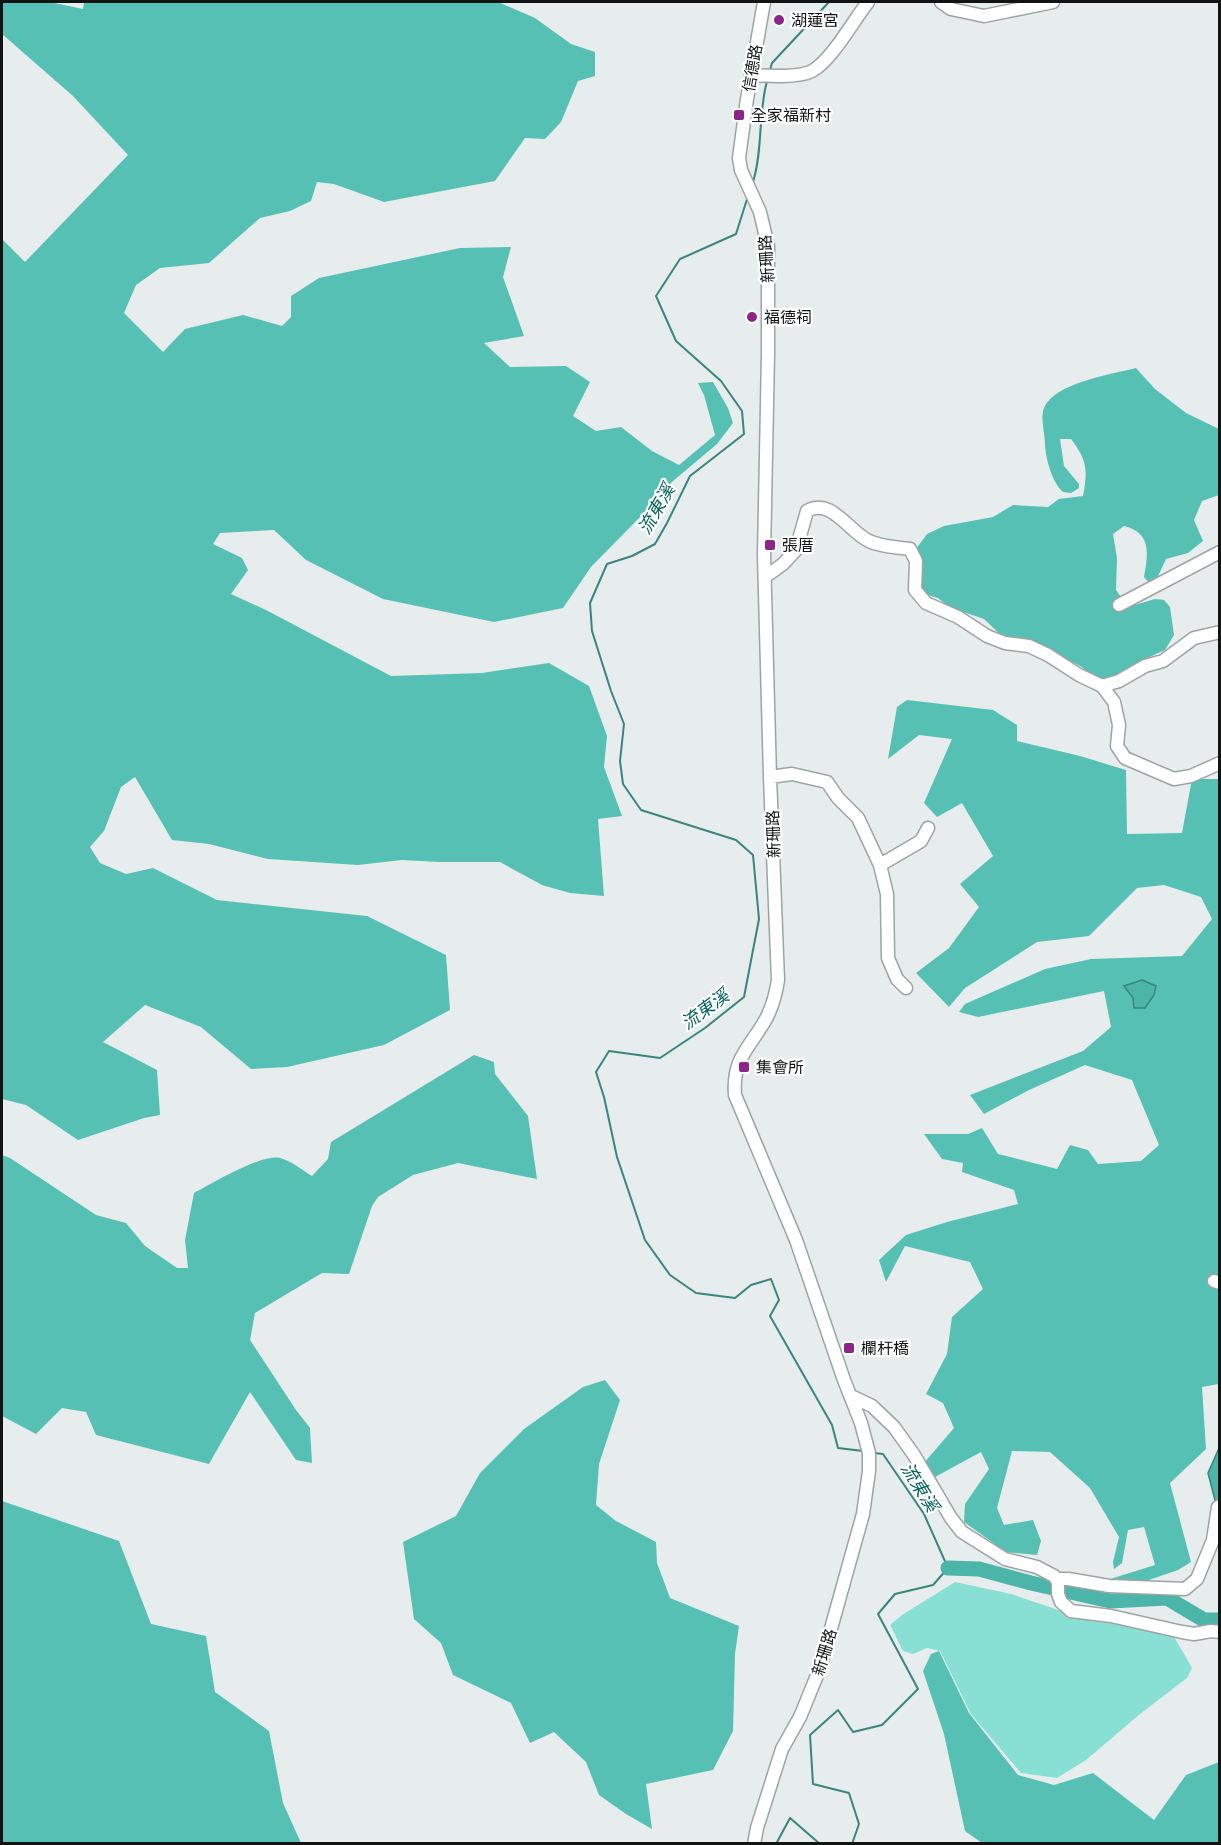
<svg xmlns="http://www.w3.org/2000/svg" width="1221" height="1845" font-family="Mulish,'Noto Sans TC',sans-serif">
<rect width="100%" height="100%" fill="#e6edec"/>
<path fill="#88dfd4" d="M955 1582 1011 1594 1091 1621 1146 1628 1173 1635 1192 1668 1187 1678 1140 1714 1086 1760 1057 1778 1021 1773 971 1714 940 1651 927 1648 913 1654 903 1651 890 1625 902 1615Z"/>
<path fill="#57c0b5" d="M2 2H50L83 9 84 2H498L535 18 571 44 595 52V76L578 81 561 122 545 139 525 138 495 181 384 202 334 184 317 182 311 201 290 211 260 218 209 263 160 268 136 285 124 313 163 352 185 329 243 315 282 326 291 317V296L319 278 460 248 511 247 503 277 524 336 484 343 510 367 566 366 590 382 573 416 596 431 621 427 652 451 679 465 715 435 704 395 698 383 713 382 728 408 733 423 717 444 673 481 640 517 591 567 563 608 494 622 383 599 306 560 274 530 220 533 213 544 242 558 248 570 231 594 266 610 391 676 482 673 549 663 589 686 607 736 604 767 622 816 598 819 604 896 570 893 542 885 500 862H439L402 860 358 865 268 859 209 844 172 840 135 777 121 787 104 831 90 847 100 863 126 874 153 868 217 900 367 916 446 955 450 1010 384 1045 287 1067 251 1069 201 1027 145 1005 103 1042 157 1070 160 1115 144 1118 78 1140 26 1105 2 1099V239L25 262 128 155 73 96 2 34Z
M1136 368 1155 389 1186 413 1219 429V495L1202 501 1194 520 1203 541 1188 553 1166 559 1153 587 1144 577C1148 554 1152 533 1124 526L1113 534 1117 558 1116 590 1128 607 1155 599 1164 600 1170 607 1174 635 1165 650 1145 659 1138 676 1098 683 1082 667 1036 643 1004 638 984 619 949 607 938 598 921 593 916 549 927 534 944 526 993 517 1013 505 1048 507 1059 499 1083 496C1088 470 1087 460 1071 439H1060L1064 466 1079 484V488L1071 493 1063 492C1052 482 1046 460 1045 445 1045 434 1040 417 1044 408 1054 383 1112 374 1136 368Z
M907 700 993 710 1017 725V741L1080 756 1126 770 1127 834 1182 833 1192 779H1219V1384L1202 1387 1206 1449 1170 1483 1191 1562 1178 1570 1140 1583 1107 1580 1155 1565 1144 1527 1128 1530 1122 1563 1114 1569 1113 1562 1119 1537 1090 1488 1050 1452 1012 1451 997 1508 1004 1525 1033 1520 1041 1541 1037 1555 1006 1552 964 1522 965 1504 989 1469 981 1452 935 1477 924 1463 954 1428 943 1403 926 1394 947 1354 952 1317 983 1289 970 1262 905 1246 886 1282 879 1260 906 1235 947 1222 1018 1204 1014 1190 962 1172 963 1163 942 1159 924 1134H968L982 1128 998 1154 1057 1169 1070 1145 1088 1150 1098 1164 1141 1161 1159 1145 1132 1080 1085 1065 1029 1090 984 1114 970 1095 1083 1051 1111 1027 1104 991 978 1017 959 1012 965 1004 1045 969 1091 959 1182 956 1212 919 1201 897 1164 885 1137 888 1089 936 1037 942 965 988 949 1007 916 973 949 948 979 907 960 884 993 856 962 803 937 817 924 803 952 739 919 735 888 759 897 707Z
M474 1055 494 1062 495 1074 528 1116 537 1179 458 1163 413 1175 378 1197 372 1206 349 1274 322 1273 255 1313 250 1340 296 1410 310 1428 312 1463 296 1460 250 1392 209 1464 96 1435 86 1412 62 1408 36 1434 2 1416V1155L10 1158 96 1215 126 1223 145 1246 177 1268H188L185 1240 194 1193C213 1183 260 1154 280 1158 292 1161 302 1170 312 1176L328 1159 331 1142Z
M605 1380 620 1400 599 1464 596 1505 616 1521 656 1542 657 1563 670 1598 739 1626 735 1654 733 1731 713 1770 646 1784 652 1829 626 1814 599 1795 586 1762 554 1732 530 1743 511 1703 453 1675 441 1643 414 1619 403 1542 456 1516 480 1473 524 1429 583 1387Z
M2 1501 119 1541 151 1624 206 1636 215 1692 269 1731 283 1803 301 1843H2Z
M939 1651 969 1713 1018 1775 1054 1785 1093 1773 1154 1820 1186 1775 1219 1762V1843H982L965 1831 944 1734 923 1671 931 1654Z"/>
<path fill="#4bb5aa" stroke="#3a857d" stroke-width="1.5" d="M1142 980 1156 986 1154 995 1145 1008H1134L1133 998 1124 986Z
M1219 1448V1502L1216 1504 1208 1473Z"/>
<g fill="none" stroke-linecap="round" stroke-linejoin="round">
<path stroke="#3a857d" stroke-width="2" d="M770 70 772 63 829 2
M753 182C763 150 758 114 767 81
M748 196 736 234 680 259 656 296 676 341 721 381 742 411 744 434 690 476 667 523 655 544 632 556 607 564 590 603 592 631 611 691 624 724 620 761 623 784 641 810 736 840 753 855 759 919 744 997 705 1028 660 1058 609 1051 596 1072 604 1097 617 1157 645 1240 670 1275 696 1293 735 1298 751 1285 771 1279 779 1300 770 1316 832 1425 838 1448 863 1451
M776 1844 790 1818 820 1844
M852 1844 859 1824 849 1793 813 1784 810 1735 838 1710 853 1732 882 1725 918 1689 878 1614 895 1594 933 1585 948 1568 924 1514 883 1454 874 1453"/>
<path stroke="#4bb5aa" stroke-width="15" d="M948 1568 979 1569 1031 1583 1110 1601 1167 1598 1204 1620H1220"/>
<g stroke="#9ea4a3" stroke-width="15">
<path id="minor" d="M941 2 951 9 984 16 1053 2
M751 75C767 76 799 78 812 71 832 60 853 21 868 2
M765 577 783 564 796 550 807 511C831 497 848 531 869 541 881 547 897 547 910 549L916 561 915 590 926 603 958 617 987 636 1005 643 1029 646 1048 655 1079 675 1102 686 1114 702 1119 725 1117 746 1125 758 1174 779 1191 776 1220 763
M1119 605 1220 552
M1102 686 1119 681 1145 666 1163 661 1194 638 1220 632
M770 777 792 774 827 782 838 798 858 818 880 865 887 894 888 958 897 979 906 988
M880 865 921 841 928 828
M1214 1281 1220 1283
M851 1396 872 1406 894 1427 914 1455 951 1518 962 1532 1005 1559 1037 1567 1054 1576 1058 1581V1594L1061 1602 1071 1611 1111 1616 1182 1632 1194 1634 1211 1631 1220 1632
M1056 1579H1068L1109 1586 1185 1589 1197 1579 1213 1540 1218 1507 1220 1506
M754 1844 757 1828 782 1749 800 1717 820 1668 863 1514 869 1471V1453L861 1423 844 1380 796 1240 735 1095C732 1057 751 1047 767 1017 773 1005 776 993 778 980L770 777 764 555 768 354V246L760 212 741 170 739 158 747 99 764 2"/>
</g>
<use href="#minor" stroke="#fff" stroke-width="12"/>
</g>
<g fill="#8c2489" stroke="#fff" stroke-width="2">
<circle cx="779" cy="20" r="6"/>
<rect x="733" y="109" width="12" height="12" rx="3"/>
<circle cx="752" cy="317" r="6"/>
<rect x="764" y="539" width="12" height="12" rx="3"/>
<rect x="738" y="1061" width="12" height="12" rx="3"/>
<rect x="843" y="1342" width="12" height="12" rx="3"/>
</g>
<g text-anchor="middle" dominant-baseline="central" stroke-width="4.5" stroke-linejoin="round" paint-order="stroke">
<g font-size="16" fill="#111413" stroke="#fff" text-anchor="start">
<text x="791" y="20">湖蓮宮</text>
<text x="751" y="115">全家福新村</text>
<text x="764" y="317">福德祠</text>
<text x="782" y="545">張厝</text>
<text x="756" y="1067">集會所</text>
<text x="861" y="1348">欄杆橋</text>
</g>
<g font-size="16" fill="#111413" stroke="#fff">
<text transform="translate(752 68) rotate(-80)">信德路</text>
<text transform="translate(766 259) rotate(-94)">新珊路</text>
<text transform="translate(773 834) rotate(-92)">新珊路</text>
<text transform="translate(824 1652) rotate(-73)">新珊路</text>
</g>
<g font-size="18" font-style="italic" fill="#04625a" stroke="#fff">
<text transform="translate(656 509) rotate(-60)">流東溪</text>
<text transform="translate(705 1009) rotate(-36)">流東溪</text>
<text transform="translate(920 1487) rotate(58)">流東溪</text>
</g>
</g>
<rect width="1221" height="1845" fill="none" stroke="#111413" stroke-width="6"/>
</svg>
